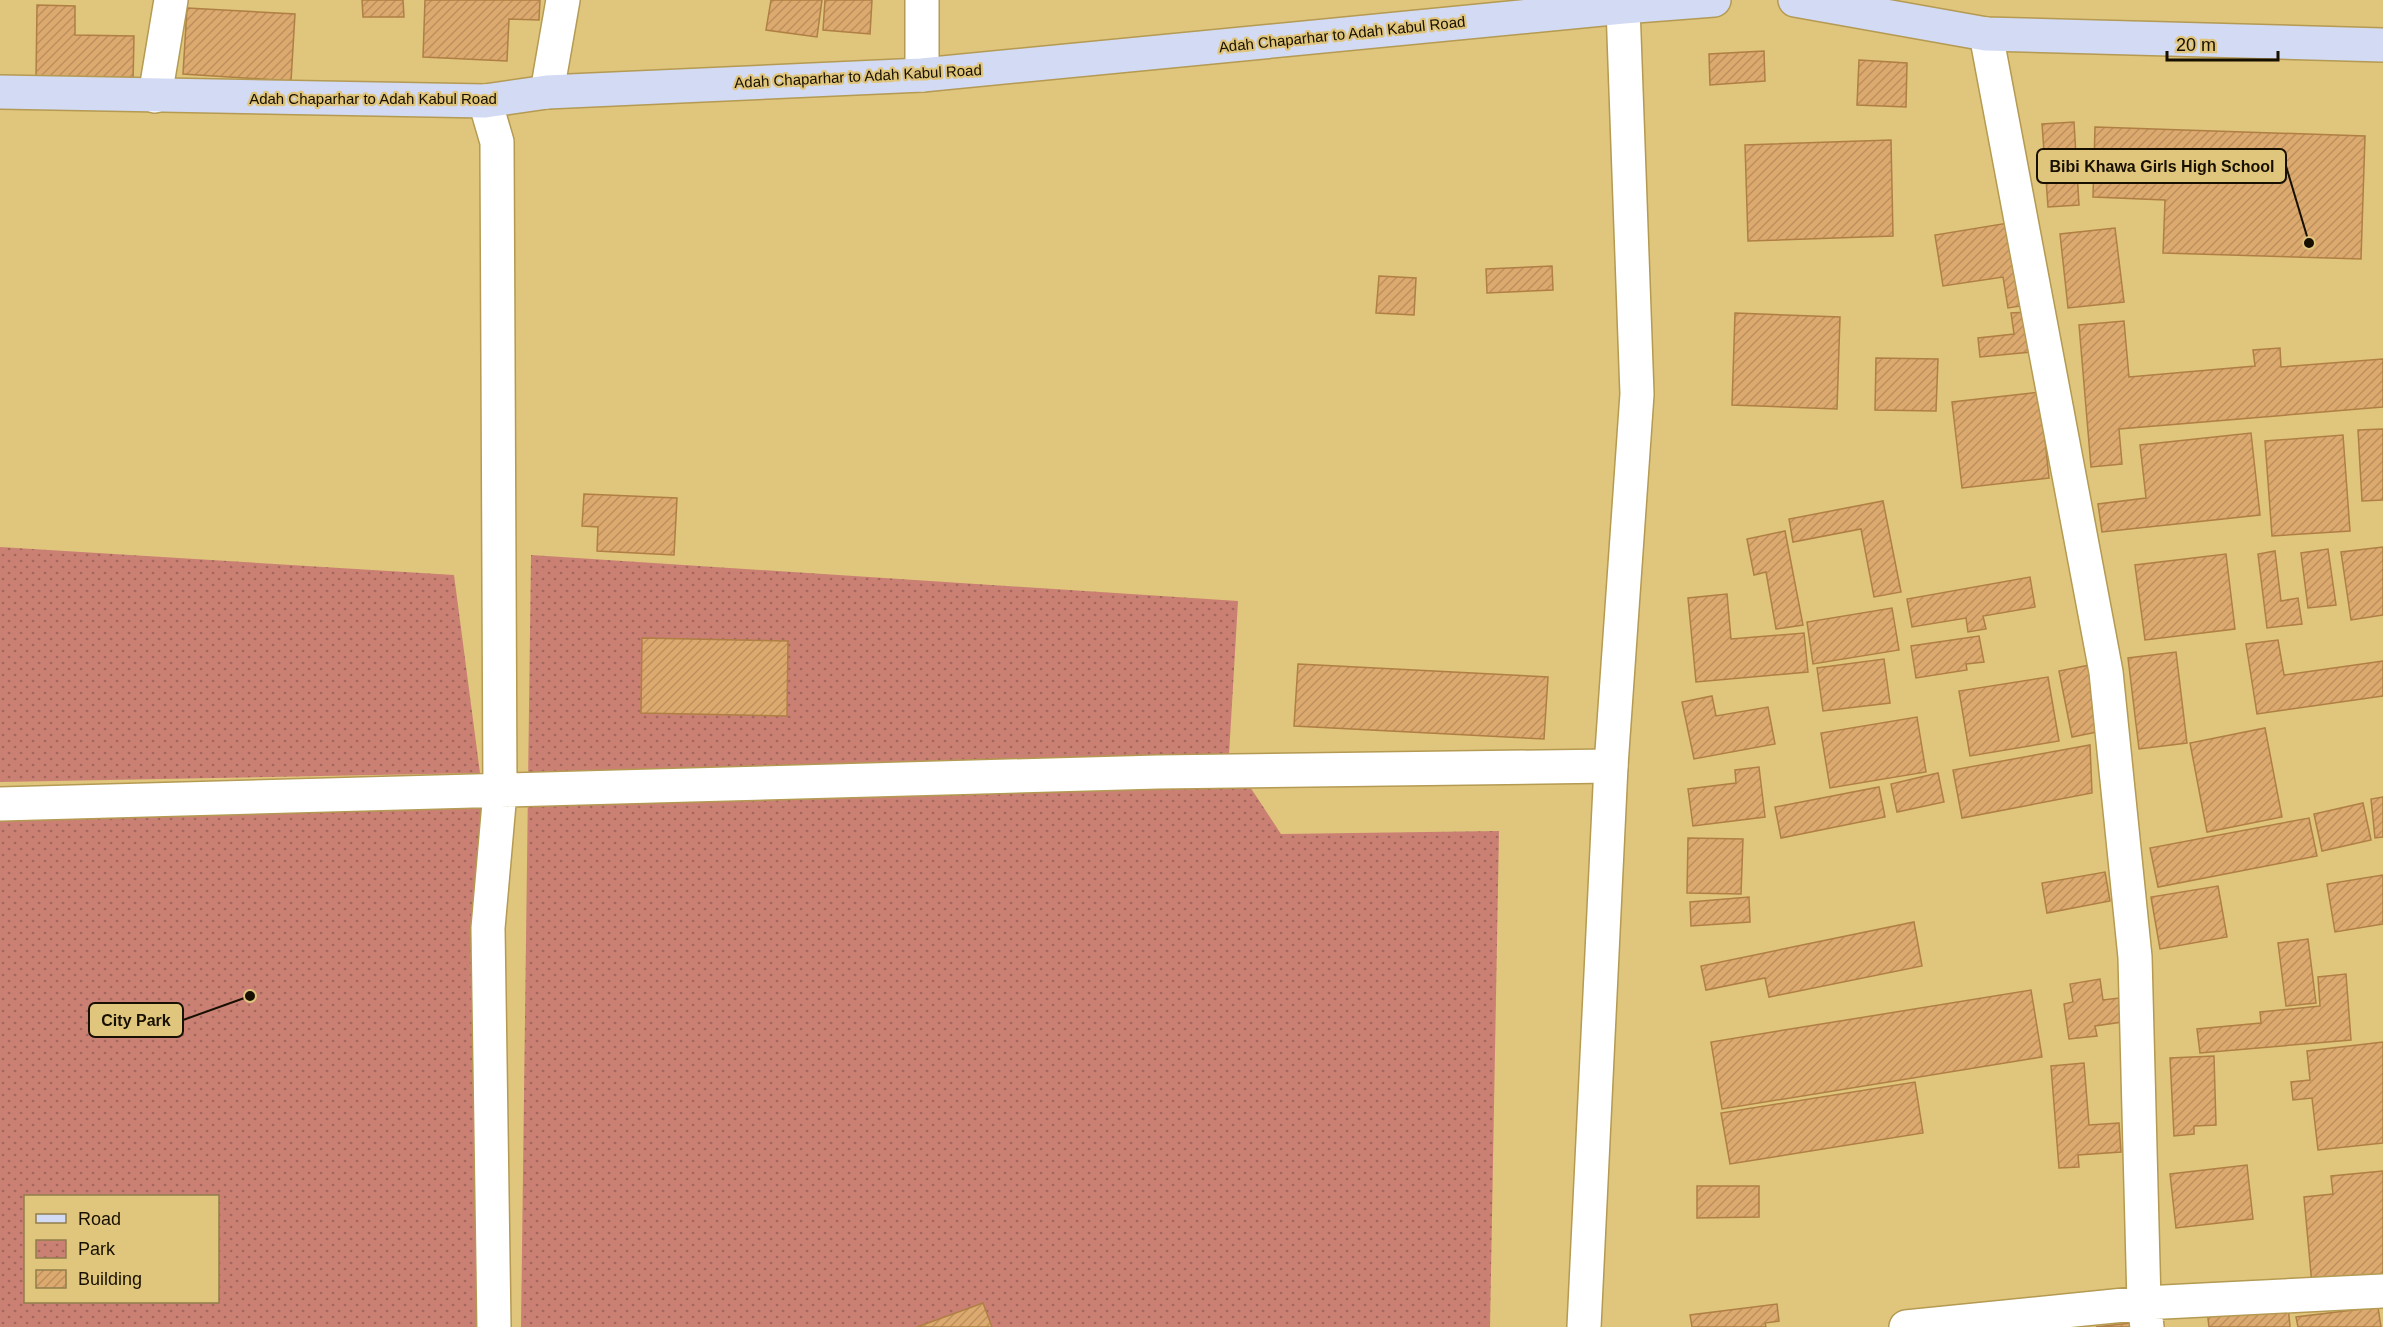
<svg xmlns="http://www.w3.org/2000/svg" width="2383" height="1327" font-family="Arial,sans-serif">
<defs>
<pattern id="park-dots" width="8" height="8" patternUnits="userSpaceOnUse" patternTransform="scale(1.5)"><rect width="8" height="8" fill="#cb8074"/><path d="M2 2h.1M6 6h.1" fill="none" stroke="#a4675d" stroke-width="1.8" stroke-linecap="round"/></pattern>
<pattern id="building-hatch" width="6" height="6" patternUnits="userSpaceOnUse" patternTransform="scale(1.5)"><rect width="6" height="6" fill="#dca96e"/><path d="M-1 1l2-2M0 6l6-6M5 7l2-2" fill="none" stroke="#bc905e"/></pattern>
</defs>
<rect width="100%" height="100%" fill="#e0c57c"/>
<path fill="url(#park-dots)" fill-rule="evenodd" d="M0 547 454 575 480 773 0 782Z
M531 555 1238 601 1229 755 1281 834 1499 831 1490 1327H521Z
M500 792 501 1327H0V795ZM26 1196H218V1302H26Z"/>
<path fill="url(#building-hatch)" stroke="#af7f44" stroke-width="1.5" d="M362 0H403L404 17H363Z
M425 0H540L539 20 509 19 507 61 423 57Z
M771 0H822L817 37 766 30Z
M825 0H872L870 34 823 30Z
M37 5 75 6V35L134 36 133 81 36 80Z
M187 8 295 14 291 81 183 74Z
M1764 51 1765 81 1710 85 1709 54Z
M1859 60 1907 63 1906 107 1857 105Z
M2074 122 2079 205 2048 207 2042 124Z
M2095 127 2365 136 2361 259 2163 253 2165 200 2093 197Z
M1891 140 1893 236 1748 241 1745 145Z
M2014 222 2027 305 2008 308 2003 277 1943 286 1935 235Z
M2115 228 2124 302 2068 308 2060 234Z
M1552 266 1553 290 1487 293 1486 269Z
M1379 276 1416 278 1414 315 1376 313Z
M2027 312 2031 352 1980 357 1978 338 2014 334 2011 313Z
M1735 313 1840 317 1837 409 1732 405Z
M2124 321 2129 377 2255 366 2253 350 2280 348 2281 367 2383 359V407L2119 429 2122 464 2091 467 2079 325Z
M1876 358 1938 359 1936 411 1875 410Z
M2040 392 2049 478 1962 488 1952 402Z
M2383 429V500L2362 501 2358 430Z
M2251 433 2260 515 2102 532 2098 504 2146 498 2140 445Z
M2343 435 2350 531 2272 536 2265 441Z
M584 494 677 498 674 555 597 551 598 527 582 526Z
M1883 501 1901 592 1874 597 1861 529 1793 542 1789 519Z
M1785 531 1803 625 1776 629 1766 572 1754 575 1747 539Z
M2383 547V615L2351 620 2341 552Z
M2328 549 2336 605 2308 608 2301 553Z
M2275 551 2281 601 2298 598 2302 624 2267 628 2258 554Z
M2226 554 2235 629 2145 640 2135 565Z
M2030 577 2035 607 1983 616 1986 629 1968 632 1966 618 1912 627 1907 599Z
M1727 594 1731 639 1804 633 1808 672 1696 682 1688 598Z
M1892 608 1899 650 1813 664 1807 622Z
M1979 636 1984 662 1966 664 1967 670 1916 678 1911 646Z
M642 638 788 641 787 716 641 713Z
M2278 640 2284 675 2383 661V696L2257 714 2246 644Z
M2176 652 2187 743 2139 749 2128 658Z
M1884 659 1890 703 1823 711 1817 668Z
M1298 664 1548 677 1544 739 1294 726Z
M2090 665 2102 731 2072 737 2059 671Z
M2048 677 2059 741 1970 756 1959 691Z
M1712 696 1716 716 1768 707 1775 744 1694 759 1682 702Z
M1917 717 1926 772 1830 788 1821 733Z
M2265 728 2282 817 2207 832 2190 743Z
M2090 745 2092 793 1962 818 1953 770Z
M1759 767 1765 817 1693 826 1688 789 1736 783 1735 770Z
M1938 773 1944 802 1897 812 1891 784Z
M1879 787 1885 817 1781 838 1775 807Z
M2383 797V837L2375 838 2371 799Z
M2363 803 2371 840 2322 851 2314 814Z
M2309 818 2317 856 2158 887 2150 848Z
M1688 838 1743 839 1741 894 1687 893Z
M2105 872 2110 901 2047 913 2042 883Z
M2383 875V924L2335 932 2327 884Z
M2218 886 2227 937 2160 949 2151 897Z
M1749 897 1750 922 1691 926 1690 902Z
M1914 922 1922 966 1769 997 1765 978 1706 990 1701 966Z
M2308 939 2316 1003 2286 1006 2278 943Z
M2346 974 2351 1040 2200 1053 2197 1029 2261 1023 2260 1012 2320 1006 2318 977Z
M2100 979 2103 1000 2119 998 2122 1022 2095 1026 2097 1036 2069 1039 2064 1004 2073 1002 2070 984Z
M2031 990 2042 1057 1722 1109 1711 1042Z
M2383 1042V1143L2318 1150 2312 1098 2293 1100 2291 1082 2310 1080 2307 1051Z
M2214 1056 2216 1125 2194 1126V1134L2174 1136 2170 1058Z
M2084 1063 2089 1125 2119 1123 2121 1152 2078 1155 2079 1167 2059 1168 2051 1066Z
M1915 1082 1923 1133 1730 1164 1721 1113Z
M2247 1165 2253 1219 2176 1228 2170 1174Z
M2383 1171V1279L2312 1285 2304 1197 2333 1194 2331 1176Z
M1697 1186H1759V1217L1697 1218Z
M983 1303 992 1327H917Z
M1777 1304 1779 1321 1765 1323 1766 1327H1692L1690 1315Z
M2288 1305 2290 1327H2209L2207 1310Z
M2378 1307 2381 1327H2298L2296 1317Z
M2139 1322 2140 1327H2096Z"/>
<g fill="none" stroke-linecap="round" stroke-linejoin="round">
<g stroke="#b49a52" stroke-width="36">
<path id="minor" d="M922 0V75
M1986 34 2106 672 2135 957 2144 1303 2147 1327
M547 92 563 0
M155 96 171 0
M485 101 497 142 500 792 488 928 494 1327
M0 804 1158 772 1611 766
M1906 1327 2144 1303 2383 1291"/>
</g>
<g stroke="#b49a52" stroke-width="36">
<path id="tertiary" d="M1584 1327 1611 766 1637 394 1623 7"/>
</g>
<g stroke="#b49a52" stroke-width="36">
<path id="secondary" d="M1795 0 1986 34 2383 45
M0 92 485 101 547 92 922 75 1623 7 1714 0"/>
</g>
<use href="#minor" stroke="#fff" stroke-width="33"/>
<use href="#tertiary" stroke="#fff" stroke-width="33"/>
<use href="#secondary" stroke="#d2daf4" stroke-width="33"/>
</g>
<g text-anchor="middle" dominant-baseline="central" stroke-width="4.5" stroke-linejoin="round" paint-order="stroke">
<g font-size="15" fill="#171000" stroke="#e0c57c">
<text transform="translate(1342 34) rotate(-6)">Adah Chaparhar to Adah Kabul Road</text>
<text transform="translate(858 76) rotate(-3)">Adah Chaparhar to Adah Kabul Road</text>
<text x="373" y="98">Adah Chaparhar to Adah Kabul Road</text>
</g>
</g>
<path fill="none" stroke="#171000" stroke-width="2" d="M2309 243L2286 166M250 996L183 1020"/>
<g fill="#171000" stroke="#e0c57c" stroke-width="2">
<circle cx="2309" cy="243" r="6"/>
<circle cx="250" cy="996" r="6"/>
</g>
<g fill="#e0c57c" stroke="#171000" stroke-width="2">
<rect x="2037" y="149" width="249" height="34" rx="6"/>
<rect x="89" y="1003" width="94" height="34" rx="6"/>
</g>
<g font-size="16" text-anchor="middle" font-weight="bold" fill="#171000">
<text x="2162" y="172">Bibi Khawa Girls High School</text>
<text x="136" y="1026">City Park</text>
</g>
<rect x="24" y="1195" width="195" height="108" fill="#e0c57c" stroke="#907d4a" stroke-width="1.5"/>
<rect x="36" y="1214" width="30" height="9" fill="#d2daf4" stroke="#907d4a" stroke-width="1.5"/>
<text x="78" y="1225" font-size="18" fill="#171000">Road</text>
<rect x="36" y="1240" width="30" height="18" fill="url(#park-dots)" stroke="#907d4a" stroke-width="1.5"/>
<text x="78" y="1255" font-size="18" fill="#171000">Park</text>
<rect x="36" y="1270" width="30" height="18" fill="url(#building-hatch)" stroke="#907d4a" stroke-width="1.5"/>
<text x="78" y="1285" font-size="18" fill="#171000">Building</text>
<path d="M2167 51v9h111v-9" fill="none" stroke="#171000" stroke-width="3"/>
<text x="2176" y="51" font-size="18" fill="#171000" stroke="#e0c57c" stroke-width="4.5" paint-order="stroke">20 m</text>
</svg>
